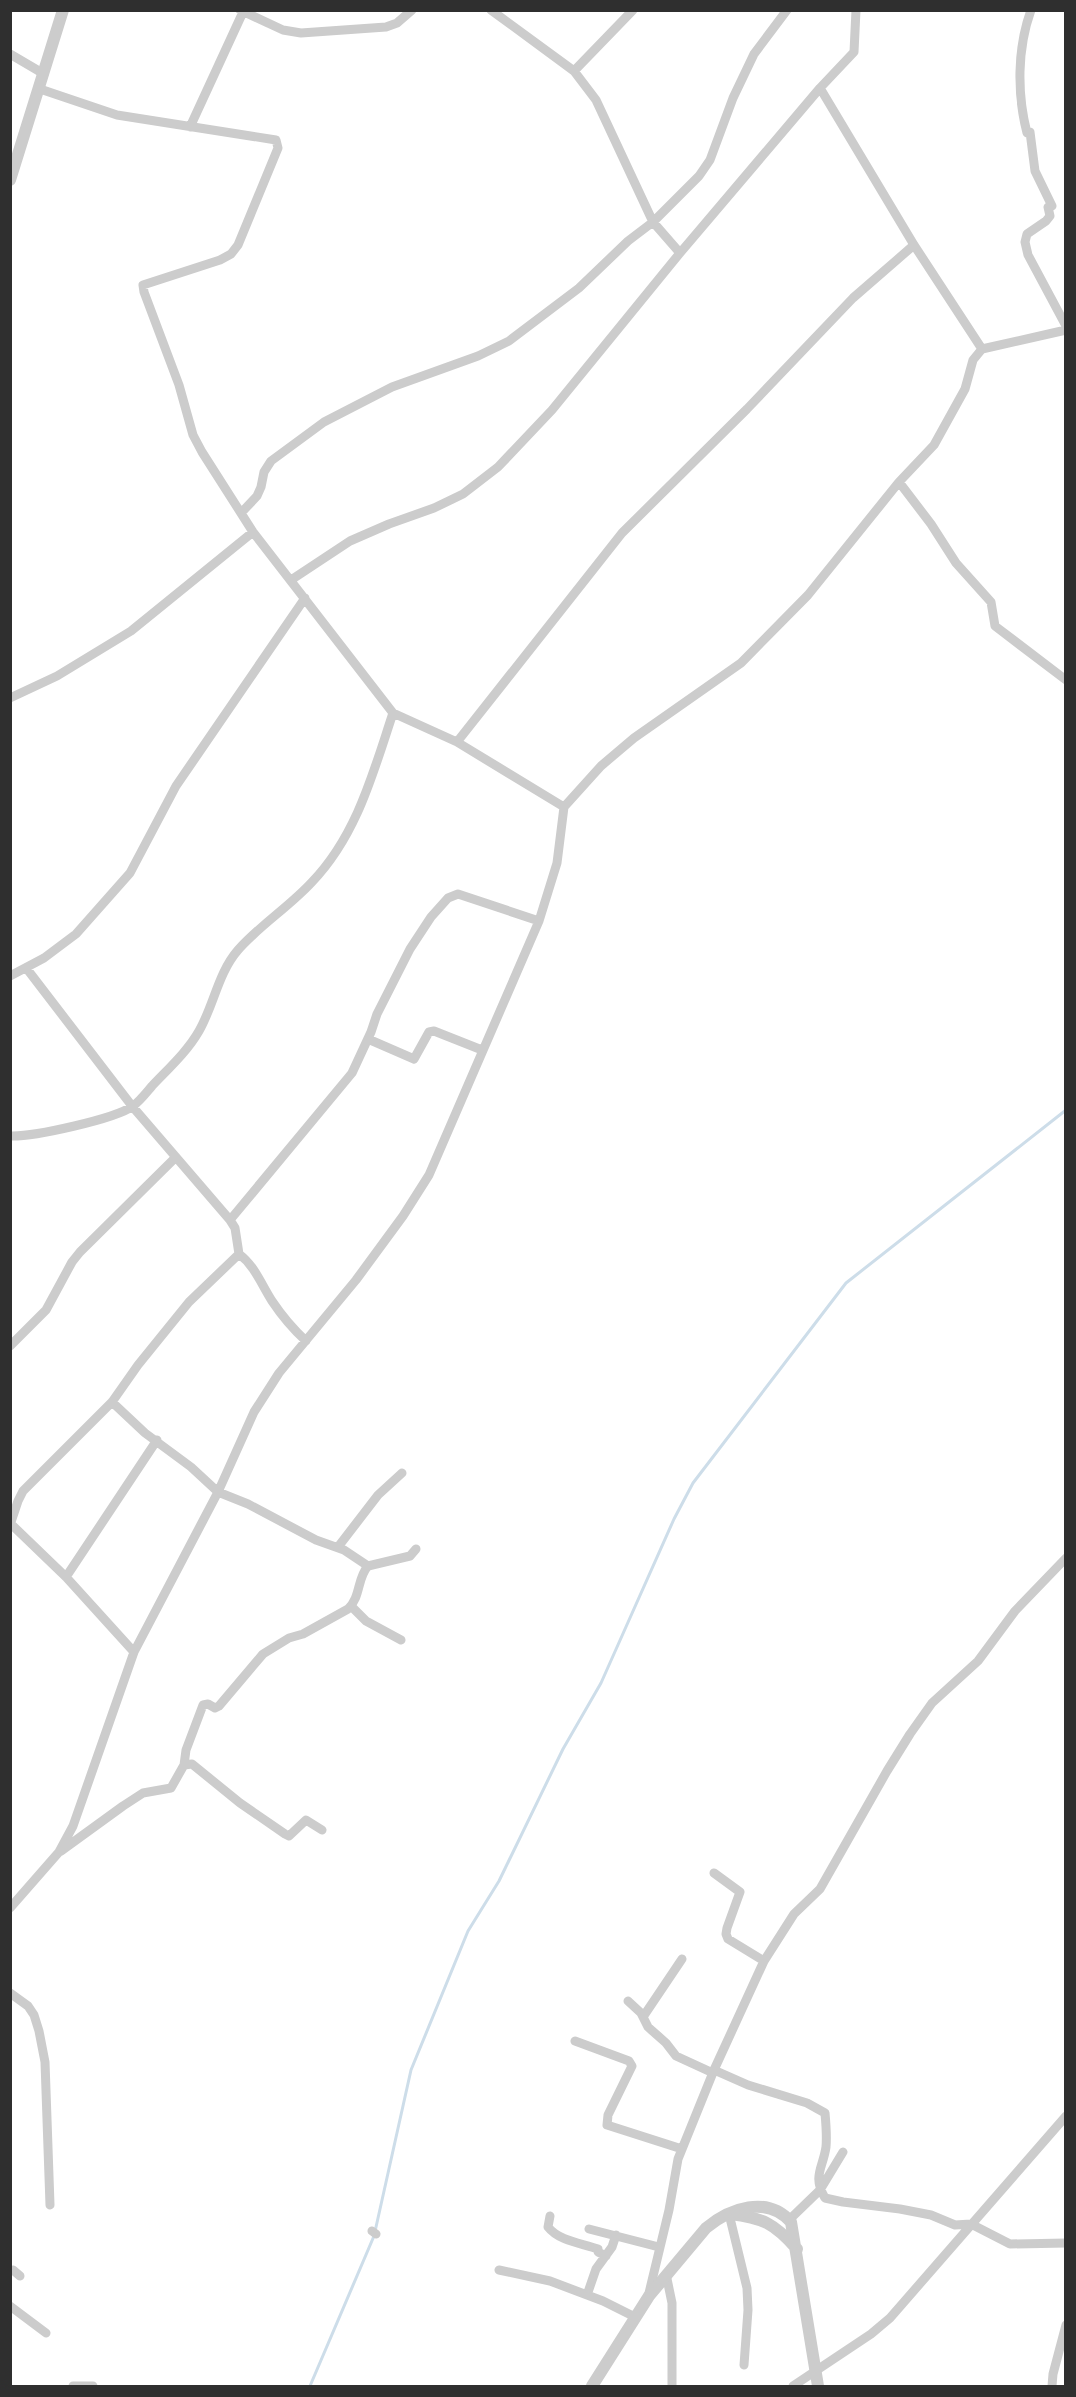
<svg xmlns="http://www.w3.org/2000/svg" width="1076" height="2397" font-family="Figtree,sans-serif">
<rect width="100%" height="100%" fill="#fff"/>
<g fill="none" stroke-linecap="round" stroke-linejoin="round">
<path stroke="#cddde9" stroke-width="3" d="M310 2386 374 2236 411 2070 468 1931 499 1881 563 1749 601 1683 674 1519 693 1483 846 1283 1066 1110"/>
<path stroke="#ccc" stroke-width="9" d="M240 10 283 30 301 33 386 27 397 23 412 10
M491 10 574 71 596 100 653 222 680 253
M856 10 854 52 820 88 914 245 982 349
M1031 10C1017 49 1017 94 1027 133L1030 132 1035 171 1052 206 1048 207 1050 216 1046 221 1027 234 1025 242 1028 255 1066 326
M10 54 44 74
M574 71 633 10
M40 89 117 115 276 140 278 148 238 245 231 254 220 260 143 285 144 292 179 385 193 435 202 452 253 532 393 713 457 742 564 807
M190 127 243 12
M899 482 931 524 956 563 991 602 995 626 1066 680
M241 513 257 496 261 487 264 472 271 461 324 422 392 387 478 356 509 341 579 288 628 241 653 222 699 176 710 160 733 98 754 54 787 10
M291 580 350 541 389 524 434 508 463 494 498 467 552 410 680 253 820 88
M10 698 57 676 131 631 253 532
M457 742 622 533 747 409 853 298 914 245
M27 969 132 1106 230 1220 235 1228 239 1254C255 1266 261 1284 272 1301 282 1316 293 1329 306 1341
M10 976 44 958 76 934 130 873 176 786 305 598
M368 1039 414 1059 429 1032 434 1031 482 1050
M10 1136C33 1137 115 1119 133 1106 140 1101 146 1093 152 1086 168 1069 187 1052 199 1031 214 1005 218 973 238 950 260 925 289 907 312 882 357 835 373 773 393 713
M230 1220 352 1073 371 1032 377 1014 410 949 431 917 448 898 458 894 539 921
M10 1346 46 1310 72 1262 80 1252 176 1157
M112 1402 145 1433 191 1467 218 1492 248 1504 316 1540 344 1550 368 1566
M11 1524 66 1577 134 1652
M10 1525 18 1501 23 1491 112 1402 138 1365 189 1302 239 1254
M338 1547 378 1495 402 1473
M66 1577 157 1440
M351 1606 366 1621 401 1640
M184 1765 186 1750 203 1705 208 1704 215 1708 219 1706 263 1654 289 1638 303 1634 348 1609C361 1597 357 1578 368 1566L410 1556 416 1549
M61 1851 123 1806 143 1793 171 1788 184 1765 192 1764 240 1803 285 1834 289 1836 306 1820 322 1830
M714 1873 740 1892 727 1928 726 1934 728 1939 764 1961
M10 1908 59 1852 73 1826 134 1652 218 1492 254 1412 279 1373 356 1280 403 1216 429 1175 539 921 557 863 564 807 601 766 634 738 741 663 808 595 899 482 934 445 965 389 973 360 982 349 1066 330
M10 1993 28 2006 34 2015 39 2031 45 2062 50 2205
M628 2001 641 2013 648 2027 666 2043 676 2056 713 2073
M643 2017 682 1959
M575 2041 629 2061 632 2066 608 2115 607 2125 682 2149
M714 2070 748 2085 807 2103 825 2113C826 2124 827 2135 826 2147 823 2168 812 2176 825 2198L843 2202 900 2209 931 2215 955 2225 971 2224 1010 2244 1066 2243
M729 2214 747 2288 748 2310 744 2365
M550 2216 548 2227C559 2241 581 2243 598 2249V2252L606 2256
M789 2220 820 2190 843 2152
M589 2229 655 2246
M372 2231 376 2234
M499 2270 550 2281 603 2301 635 2317
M10 2271 13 2270 20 2276
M666 2274 672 2303V2386
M649 2293 669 2210 678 2159 714 2070 764 1961 794 1914 820 1889 887 1771 910 1734 932 1703 978 1661 1015 1611 1066 1558
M587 2295 596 2269 612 2247 616 2235
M10 2306 46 2333
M73 2386H93
M793 2386 871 2334 890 2318 1066 2116
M1052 2386 1053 2374 1066 2325"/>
<path stroke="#ccc" stroke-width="12" d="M10 180 63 10
M730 2214C763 2218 774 2223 797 2249
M592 2386 649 2296 706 2228C730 2208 767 2195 791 2222L818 2386"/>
</g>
<rect width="1076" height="2397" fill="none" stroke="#2f2f2f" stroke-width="24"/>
</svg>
